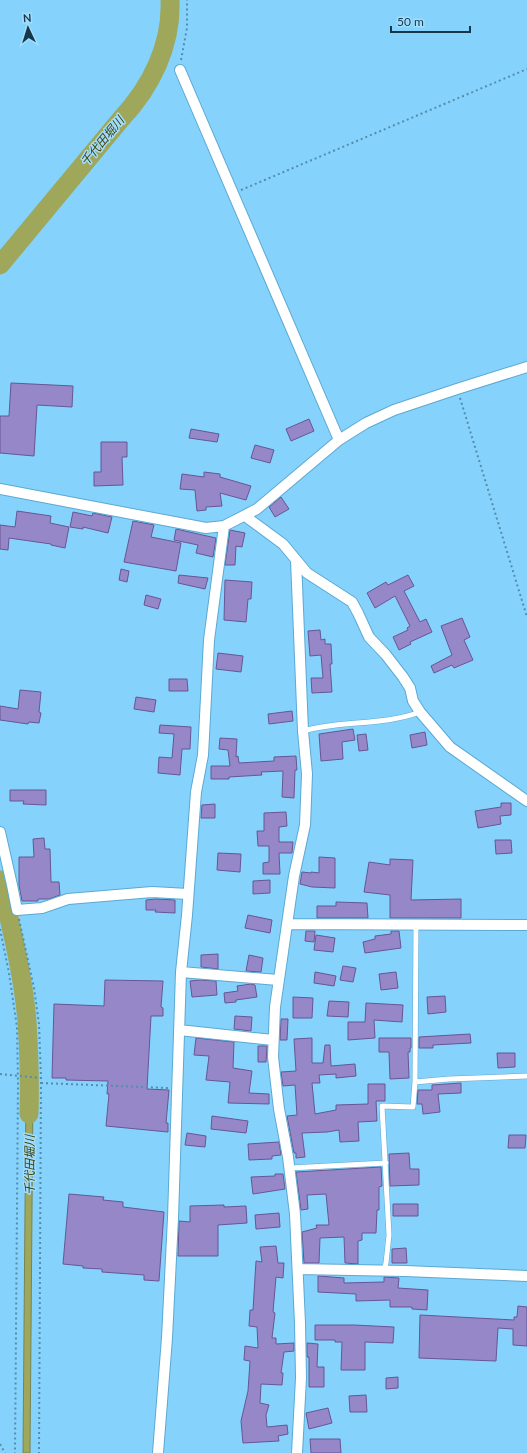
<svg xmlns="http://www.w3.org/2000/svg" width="527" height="1453" font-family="Lato,'Noto Sans JP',sans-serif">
<rect width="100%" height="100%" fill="#85d2fc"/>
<path fill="#9fa75a" stroke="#768555" d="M26 1089H33L30 1453H23Z"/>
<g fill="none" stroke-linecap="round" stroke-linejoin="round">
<path stroke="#9fa75a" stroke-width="19" d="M0 265 121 119C151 87 172 45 170 0
M0 880C11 926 23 974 27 1021 29 1052 30 1083 29 1114"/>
</g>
<path fill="#9687c8" stroke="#655794" d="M11 383 73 386 72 407 37 405 34 456 0 453V416H9Z
M309 419 314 431 291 441 286 429Z
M191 429 219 434 217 442 189 438Z
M101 442H127V457H122L123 485 94 486V472H101Z
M255 445 274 450 270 463 251 458Z
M204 472 220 474V477L251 486 246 500 220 493 222 506 206 507V510L197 511 195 490 180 489 182 474 204 477Z
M281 497 289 509 275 517 269 507Z
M17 511 51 516 50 523 69 527 65 548 51 545V544L9 538 8 550 0 549V525L15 527Z
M73 512 92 516 93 513 112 517 108 533 83 527V529L70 527Z
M133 521 154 525 151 537 181 543 176 571 124 562Z
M176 529 216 538 213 557 196 553 198 545 174 540Z
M230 530 245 533 242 547 236 546 235 565H225Z
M121 569 129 571 127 582 119 580Z
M179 575 208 578 205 589 178 583Z
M408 575 414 586 404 591 420 622 426 619 432 632 410 642 411 644 399 650 393 637 408 630 407 628 410 626 395 596 375 608 367 593 386 582 388 585Z
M225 580 252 582 251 599H248L246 622 224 620Z
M146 595 161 599 158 609 144 605Z
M462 618 470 637 464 640 473 660 454 668 452 665 434 673 431 666 452 655 441 626Z
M320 630 321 640 325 639V644H331L332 664H330L332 692 312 693 311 678H323L321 655 310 656 308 631Z
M218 653 243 656 241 672 216 669Z
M169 679H187L188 691H169Z
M20 690 41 692 39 712 41 713 39 723 29 722 28 724 0 720V706L18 709Z
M136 697 156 700 154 712 134 709Z
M292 711 293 721 269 724 268 714Z
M160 725 191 727 190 749H182L180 775 158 773 159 757 172 758 174 734 159 733Z
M353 729 355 740 342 742 343 759 321 761 319 734Z
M425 732 427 745 412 748 410 735Z
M366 734 368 750 359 751 357 735Z
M220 738 237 739 236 757 238 756 239 763 274 761V757L296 756 297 770H295L294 798 282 797 283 771 261 772 262 775 229 777V779H211V766H230L228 750 219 749Z
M10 790H46V805L23 804 24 801H10Z
M501 803H511V815L500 816 501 824 478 828 475 811 501 807Z
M215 804V818H201L202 805Z
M286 812 287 826 279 827V842H293L292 853H279L280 874H263V863L269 862V846H258L257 831H264V813Z
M44 838 45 849H50L51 882H59L60 895 49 899H38V901H22L19 885V857H34L33 839Z
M495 840H511L512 853 496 854Z
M218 853 241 854 240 872 217 870Z
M319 857 335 858V888L312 887 300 884 302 872 311 873V872L319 873Z
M390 859 413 860 411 900 461 899V918H390V895L364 892 369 862 390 865Z
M270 880V893L253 894V881Z
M156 899 175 900V913L155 912 156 910H146V900Z
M336 902 367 903 368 918H317V906H336Z
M248 915 272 920 270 933 245 928Z
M306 931H315L314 942 305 941Z
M391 931H399L401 948 365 953 363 942 375 939V936L391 934Z
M316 935 335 938 333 952 314 950Z
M218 954V969L201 967V955Z
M249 955 263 958 261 972 246 971Z
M343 966 356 968 353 982 340 980Z
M315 972 336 976 334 986 314 983Z
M396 972 398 988 381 990 379 974Z
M105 980 163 981 161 1007 163 1008V1016H151L147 1089 169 1090 166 1123H168V1132L106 1126 109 1094H107L108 1081 66 1080V1078H52L54 1004 104 1006Z
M200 980 216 981 217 995 192 997 190 981Z
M251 984 255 985 257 997 236 1000V1002L225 1003 224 993 238 991 237 986Z
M445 996 446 1012 428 1014 427 997Z
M293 997 313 998 312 1018H293Z
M329 1001 349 1002 348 1017 327 1016Z
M366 1003 403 1005 402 1022 374 1020 375 1038 348 1040V1022H365Z
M235 1016 252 1017 251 1031 234 1029Z
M281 1019H288L287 1040H280Z
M470 1034 471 1043 433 1045V1048H419V1037Z
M196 1038 234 1042 233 1068 252 1071 249 1093 269 1094V1104L228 1103 230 1082 206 1080 209 1056 194 1055Z
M312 1038V1063H323L325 1045H330L331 1066 355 1064 356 1076 336 1078V1074L319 1075 320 1083H312L315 1114 336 1110V1105L368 1104V1084H385V1101H376L377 1121 358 1122 359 1141 340 1142 339 1130 327 1132 302 1133 305 1157 296 1158V1153H294L287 1116 297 1115 295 1085 283 1086 281 1072 296 1071 294 1039Z
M379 1038H411V1048H410V1052H408L409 1078 390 1079 389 1052H379Z
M258 1046H267L266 1062H258Z
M497 1053H515V1067L498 1068Z
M461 1083V1093L438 1094 440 1112 423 1114 422 1104H417L418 1090H432V1085Z
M212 1116 248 1121 246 1133 211 1129Z
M187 1133 206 1136 205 1147 185 1145Z
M509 1135H526L525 1148H508Z
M279 1142 281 1155 272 1156V1159L249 1160 248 1144Z
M409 1153 410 1169H419V1185L390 1186 389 1154Z
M381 1167 382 1186 379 1187V1210H377L376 1233H362V1240L358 1241V1264L345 1263 344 1237 320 1238 319 1263H304L302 1232 317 1228 316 1225H329L326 1194 307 1195 308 1209 301 1210 296 1172Z
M275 1174H283L285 1189 253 1194 251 1177 275 1176Z
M69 1194 104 1197 103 1200 123 1202V1207L164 1212 159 1281 144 1280V1275L102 1272V1269L83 1268V1266L63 1264Z
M393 1204H418V1216H393Z
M224 1205V1207L246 1206 247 1223 218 1225V1256H178L179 1221 190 1222V1206Z
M279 1213 280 1227 256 1229 255 1215Z
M276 1246 278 1263H284L283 1278 276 1277 273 1312 275 1313 272 1338H276V1344L294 1343V1351L284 1352 281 1373H283L282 1385 261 1384 260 1403 269 1405 266 1415 267 1427 287 1425 288 1434 278 1436 279 1441 243 1443 241 1421 248 1391 250 1361 244 1360 245 1346 258 1348 257 1327 249 1326 250 1310H253L256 1261 262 1262 260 1247Z
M406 1248 407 1263H392V1249Z
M318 1276 344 1278V1283L384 1282V1277L399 1278 398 1288 428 1290 427 1310 412 1309V1307H390V1300L356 1301V1294L318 1292Z
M518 1306 527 1307V1346L513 1345V1329L498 1328 496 1361 419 1358 420 1315 514 1320V1317H517Z
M315 1325H354L394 1327 393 1343 365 1342V1370H341L342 1342H335V1340H315Z
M307 1343 318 1344 317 1367H324V1387H309V1357H307Z
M398 1377V1388L386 1389V1378Z
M366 1395 367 1412H350L349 1396Z
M328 1408 332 1423 309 1429 306 1413Z
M310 1439H340L341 1453H311Z"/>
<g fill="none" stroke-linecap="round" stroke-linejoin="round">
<g stroke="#5ca9d2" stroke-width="6">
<path id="service" d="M303 731C341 720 383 726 420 712
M416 925 415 1082 449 1079 527 1076
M289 1168 386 1163
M384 1270 386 1263 389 1235 382 1106 413 1107 415 1082"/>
</g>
<g stroke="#5ca9d2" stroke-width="12">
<path id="minor" d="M180 70 339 440
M0 489 206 528 224 526 257 509 339 440 366 423 394 410 457 389 527 367
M245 516 283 544 307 573 352 602 358 613 369 637 386 655 403 677 410 688 413 701 420 712 450 747 527 801
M296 560 303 731 307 774 305 825 294 876 275 1007 273 1057 279 1109 288 1157 295 1214 300 1323 301 1378 297 1453
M0 832 12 885 17 910 42 908 68 899 152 892 188 894
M287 924 527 925
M181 972 278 980
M179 1030 273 1040
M298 1269 405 1271 527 1276
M158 1453 167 1338 173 1218 181 972 187 915 196 792 203 755 209 640 224 526"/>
</g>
<path stroke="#548dac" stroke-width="2" stroke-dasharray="2 3" stroke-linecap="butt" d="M181 60 187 28V0
M241 190 527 69
M460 398 527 617
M19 919 34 988 39 1024 41 1078 39 1453
M0 929 9 973 17 1027 18 1083 15 1453
M0 1074 41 1078
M41 1083 168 1088
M0 1444 5 1453"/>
<use href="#service" stroke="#fff" stroke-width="5"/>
<use href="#minor" stroke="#fff" stroke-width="10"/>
</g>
<g text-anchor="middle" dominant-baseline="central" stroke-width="3" stroke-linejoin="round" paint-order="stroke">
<g font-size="12" font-style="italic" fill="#3e4205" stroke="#a1ddff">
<text transform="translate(102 141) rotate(-50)">千代田堀川</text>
<text transform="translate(29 1165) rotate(-90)">千代田堀川</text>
</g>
</g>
<g transform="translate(28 28) rotate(356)" stroke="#a1ddff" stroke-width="3" paint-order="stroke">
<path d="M0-3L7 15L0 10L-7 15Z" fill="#163748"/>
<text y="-6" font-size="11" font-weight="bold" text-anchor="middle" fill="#163748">N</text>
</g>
<path d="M391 26v6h79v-6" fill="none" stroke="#163748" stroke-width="2"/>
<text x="397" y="26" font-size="12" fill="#163748" stroke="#a1ddff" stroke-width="3" paint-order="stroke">50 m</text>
</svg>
